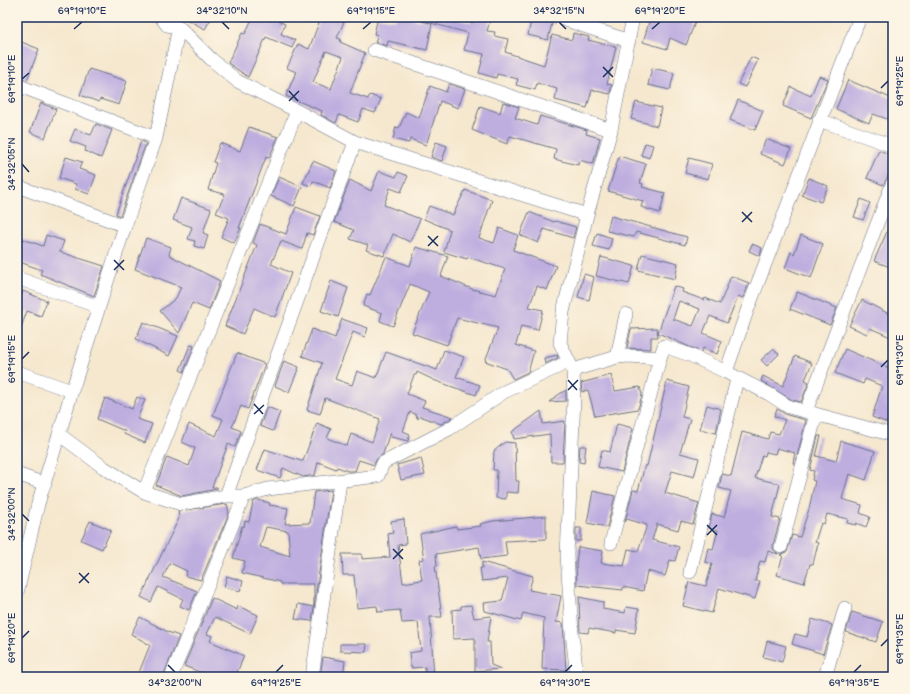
<svg xmlns="http://www.w3.org/2000/svg" width="910" height="694" font-family="'Balsamiq Sans',sans-serif">
<rect width="100%" height="100%" fill="#fcf5e5"/>
<filter id="ink" filterUnits="userSpaceOnUse"><feTurbulence type="fractalNoise" baseFrequency=".025" numOctaves="2"/><feDisplacementMap in="SourceGraphic" scale="8" xChannelSelector="R" yChannelSelector="G"/><feConvolveMatrix kernelMatrix="1 2 1 2 8 2 1 2 1" color-interpolation-filters="sRGB"/></filter>
<filter id="wash" filterUnits="userSpaceOnUse"><feTurbulence type="fractalNoise" baseFrequency=".012" numOctaves="4" result="noise"/><feDisplacementMap in="SourceGraphic" scale="16" xChannelSelector="R" yChannelSelector="G"/><feGaussianBlur stdDeviation="0.9" result="paint"/><feColorMatrix in="noise" values="0 0 0 0 0 0 0 0 0 0 0 0 0 0 0 0 0 1.4 0 .05"/><feComposite in="paint" operator="in"/></filter>
<g filter="url(#wash)">
<rect width="100%" height="100%" fill="#f6e8cf"/>
<g id="blocks">
<path fill="#beaee0" fill-rule="evenodd" d="M182 17H212L205 29Z
M253 17H279L278 21 285 24 281 34 295 40 292 48 266 37 248 77 228 63 242 33 245 34Z
M321 17H346L337 38 341 39 340 42 365 53 350 93 368 99 370 95 381 99 375 113 363 109 358 122 339 115 336 123 321 115 322 111 286 96 296 72 287 68 298 44 309 49ZM326 51 343 57 331 89 313 82Z
M378 17 395 20 396 17H414L413 19 432 23 427 50 388 41 387 46 375 42 378 35 374 34Z
M421 17H449L472 23 474 17H491L487 31 495 32 494 36 508 39 505 52 544 65 552 35 572 40 573 33 589 37 588 40 616 47 607 84 612 85 610 94 592 90 587 108 555 100 557 89 537 83 535 90 516 85 518 79 497 74 496 78 479 73 484 54 464 50 468 33 420 20Z
M532 17 552 23 548 40 528 35Z
M655 17H690L696 20 686 45 670 38 667 49 643 42 650 19 654 20Z
M19 41 39 49 27 80 17 76V45Z
M751 57 758 60 745 87 738 84Z
M652 68 674 73 670 90 648 85Z
M89 69 127 81 119 105 100 99 99 102 80 95Z
M819 76 828 79 811 118 783 106 791 87 811 96Z
M848 80 893 99V121L873 114 869 123 836 109Z
M449 84 465 89 458 108 440 101 426 145 410 139 409 143 393 139 396 127 399 128 406 112 419 118 430 86 446 92Z
M738 100 763 111 755 130 730 120Z
M503 102 519 107 515 118 537 125 540 116 587 130 586 134 600 138 593 164 579 160 578 165 554 159 556 149 510 136 507 144 472 130 480 106 500 113Z
M636 102 661 108 657 126 631 119Z
M41 103 56 109 45 138 30 132Z
M96 124 112 130 101 158 85 151 86 147 70 141 75 129 91 135Z
M249 127 278 137 269 158 266 157 239 228H241L234 243 221 237 229 218 216 213 225 194 208 190 216 163 213 162 220 143 240 151Z
M766 139 791 149 785 164 760 154Z
M141 141 146 143 120 216 116 214Z
M436 142 447 146 442 161 431 157Z
M645 143 653 145 649 158 641 155Z
M879 150 893 156V173L888 176 883 185 867 178Z
M619 156 646 164 640 183 643 184 642 187 665 193 660 213 641 207 643 201 608 191Z
M66 157 82 162 79 169 96 175 89 194 75 189 76 184 59 178Z
M689 158 712 164 708 179 685 173Z
M313 161 336 171 330 188 313 181 311 186 303 183Z
M379 171 396 177 398 172 408 176 401 192 390 188 384 205 420 219 410 242 393 234 384 256 366 250 368 245 350 239 354 230 334 222 350 180 371 191Z
M279 177 302 187 294 206 271 196Z
M809 178 828 186 821 202 802 195Z
M465 190 492 200 479 238 494 243 499 228 518 235 513 250 556 266 547 290 537 286 529 307 543 310 538 330 521 326 516 345 534 351 528 372 513 379 507 369 485 361 498 328 457 318 447 345 412 333 429 292 410 284 393 326 380 321 382 313 363 306 367 294 370 295 386 257 410 266 416 247 448 256 441 276 472 289 496 295 505 269 468 257 467 259 444 252 450 230 424 219 429 206 453 215Z
M181 198 211 209 203 233 208 235 204 249 194 246 195 241 188 239 192 227 173 220Z
M861 199 870 203 863 220 854 217Z
M296 207 320 216 313 235 307 233 302 249 281 241 271 264 291 273 275 317 254 308 243 334 225 326 257 245 253 243 260 224 286 234Z
M529 212 554 222 555 221 576 227 573 238 544 229 538 243 520 235Z
M611 216 687 237 685 245 636 232 634 237 607 231Z
M893 218V259L890 267 874 261Z
M597 233 612 238 609 250 593 246Z
M46 235 64 241 60 252 104 266 94 296 40 274 42 270 17 261V237L43 246Z
M801 235 823 244 811 278 785 268 791 252 794 254Z
M146 238 171 247 169 255 220 281 209 310 192 303 179 333 160 311 176 298 181 287 135 269Z
M752 244 762 248 760 256 749 251Z
M642 254 678 263 675 279 638 270Z
M601 257 634 266 629 284 596 276Z
M584 274 594 277 589 300 578 297Z
M731 276 749 283 743 298 738 296 727 323 710 316 703 333 722 341 717 354 703 348 701 352 658 333 674 286 683 289 682 292 704 300 705 298 720 304ZM679 301 700 309 693 326 673 319Z
M331 281 348 288 338 317 321 311Z
M23 291 47 301 41 316 27 311 18 336 17 308Z
M797 292 837 308 830 325 790 309Z
M862 300 893 316V338L870 328 867 334 849 326Z
M342 319 368 328 365 337 353 332 335 379 352 385 357 371 376 378 386 352 437 370 444 350 464 357 456 377 480 385 476 395 436 381 417 372 416 375H414L407 394 425 401 422 407 453 417 445 422 441 424 420 416 418 419 415 414 410 412 403 431 410 434 408 441 391 437 390 432 383 454 376 460 374 465 359 460 355 471H348L337 467 336 469 318 462 315 475 303 477 283 468 280 478 257 470 265 449 301 461H303L317 423 331 429 327 438 347 446 351 434 372 442 380 419 325 398 320 414 307 410 322 363 302 356 312 329 335 338Z
M143 322 178 336 169 356 136 339Z
M657 328 658 337H651V349L627 348 631 329Z
M190 345 194 346 184 372 180 370Z
M773 349 779 354 767 366 761 360Z
M845 349 893 370V386L889 395 893 397V425L872 417 882 386 865 379 863 384 835 373Z
M237 353 265 364 248 409 241 406 232 427 241 431 235 447 228 444 212 487H217V489L182 496 156 485 167 457 189 466 195 448 182 442 189 424 216 436 223 419 213 415Z
M557 355 558 358 545 364 544 358Z
M795 356 812 363 805 380 809 382 801 402 792 400 761 381 763 376 783 386Z
M284 361 299 367 289 392 275 386Z
M611 375 615 391 640 387 642 395 638 409 595 416 588 390 582 392 581 383Z
M667 381 689 387 682 417 690 419 680 453 699 458 694 477 672 471 665 493 699 503 693 524 681 521 678 530 657 524 652 540 679 547 675 561 670 560 665 576 647 571 643 591 623 587V590L577 585 576 564 578 547 603 551 601 563 624 566 628 549 638 551 647 525 627 519 625 522 633 490 638 491 645 465 647 466Z
M566 390V401L549 402 558 395Z
M137 397 145 400 137 419 152 424 145 443 124 434 125 431 97 419 105 398 132 409Z
M707 405 721 409 716 433 700 429Z
M267 407 280 412 273 431 260 426Z
M777 409 787 415 806 420 795 464 793 463 795 453 777 448 775 454 766 452 765 456 762 455 755 478 780 484 772 517 780 519 773 545V549L778 554 768 551 765 562 760 561 755 581H760L755 599 719 588 712 613 683 606 689 582 706 586 712 564 705 562 708 548 713 549 718 530 709 528 712 514 724 517 731 491 719 488 722 474 731 476 742 432 768 439 770 432 779 434 785 420 774 416Z
M541 411 543 424 565 421 563 462H551L550 434 514 439 512 432Z
M617 424 633 428 622 472 598 467 602 450 610 452Z
M818 436H821L816 456 836 461 841 441 875 451 866 480 849 474 842 499 862 505 860 513 870 517 866 527 856 523V525L847 523 848 519 827 514 824 524 821 523 815 542 818 543 813 564H810L804 583 777 575 783 556 780 555 787 552 792 535 800 537 809 509 815 481 812 480 814 471 810 470Z
M505 442 515 443 516 481H519L518 493 506 492V499L496 498 497 470H493L494 451Z
M580 446H586L584 463 579 462Z
M421 458 425 475 401 480 397 465Z
M331 490 314 607V584H280V582L242 573 245 561 233 558 242 526 244 527 245 521 249 522 253 502 258 500 270 503 269 505 288 508 285 524 310 523 314 492ZM266 527 288 531 290 556 260 547Z
M593 491 615 496 607 527 587 523Z
M227 504 229 513 201 580 185 576 187 571 170 563 163 577 197 591 189 610 180 606 183 599 158 587 151 602 141 597 179 518 178 511Z
M546 516V539L505 541 507 556 481 559 479 547 436 554 437 566H435L442 617H430L434 677H425V667L411 668 409 653 421 651 418 622 402 623 400 610 378 612 377 606 357 608 354 575H343L342 554H362V559L390 557 388 534 393 533 391 521 404 519 406 544 398 545 403 583 422 580 419 560 424 559 420 534 456 526 457 529 481 526 480 524 493 521Z
M90 521 111 530 102 549 81 540Z
M576 528H581V541H576Z
M482 562 533 576 529 590 561 596 556 622 563 623 566 670 542 669 544 618 523 613 521 621 485 611 484 603 502 601 508 578 482 581 480 568H482Z
M227 576 243 581 240 591 224 587Z
M579 597 603 602V609L625 613 626 607 639 609 635 633 616 630V633L589 628 588 633 580 632Z
M212 598 237 610 238 606 258 615 250 634 215 617 207 634 212 636 210 641 244 656 235 677H213L184 666Z
M298 604 314 607 312 621 295 619Z
M471 605 474 618 491 616 487 642H490L491 665 501 669 475 671V638L453 639 452 610 461 609V606Z
M852 612 883 622 876 642 846 632Z
M140 617 168 632 179 636 163 677H142L138 675 150 645 131 634Z
M812 619 832 625 823 654 792 644 795 634 807 637Z
M767 641 786 646 782 662 763 657Z
M340 644H367L366 652 340 651Z
M323 657 345 661 343 677H320Z"/>
</g>
</g>
<g filter="url(#ink)">
<use href="#blocks" fill-opacity="0" stroke="#687086" stroke-width="1"/>
<g fill="none" stroke-linecap="round" stroke-linejoin="round">
<g stroke="#687086" stroke-width="14">
<path id="minor" d="M161 17 167 25 179 27 211 59 237 81 297 111 355 142 587 215
M557 17 629 41
M374 50 611 130
M17 85 156 138
M819 120 893 146
M17 186 125 226
M17 278 99 307
M617 357 626 314
M573 370 617 357 629 356 660 358 664 346 690 355 726 372 769 394 789 407 893 435
M17 372 72 391
M726 372 747 311 860 17
M806 411 893 182
M60 435 103 467 144 492 181 504 226 496H244L268 489 378 476 383 463 449 429 504 392 568 362
M17 474 45 484
M144 492 297 111
M226 496 355 142
M611 543 660 358
M781 547 816 414
M690 572 737 379
M17 593 38 504 72 391 125 226 156 138 179 27
M171 677 244 496
M312 677 340 482
M577 677 572 633 567 555 574 398 573 370 560 343 563 312 587 215 611 130 633 17
M825 677 845 608"/>
</g>
<use href="#minor" stroke="#fff" stroke-width="13"/>
</g>
</g>
<path fill="none" stroke="#1b2f5e" stroke-width="1.5" d="M222 22 229 29M559 22 566 29M74 29 82 22M363 29 371 22M652 29 660 22M603 67 613 77M603 77 613 67M22 79 29 73M881 88 888 81M289 91 298 101M289 101 299 91M22 164 29 172M742 212 752 222M742 222 752 212M428 236 438 246M428 246 438 236M114 260 124 270M114 270 124 260M22 359 29 352M881 367 888 360M568 380 577 390M568 390 578 380M254 404 263 414M254 414 264 405M22 514 29 521M707 525 717 535M707 535 717 525M393 549 403 559M393 559 403 549M79 573 89 583M79 583 89 573M22 638 29 631M881 646 888 639M168 665 175 672M276 672 283 665M565 672 572 665M854 672 861 665"/>
<rect width="910" height="694" fill="none" stroke="#fcf5e5" stroke-width="44"/>
<rect x="22" y="22" width="866" height="650" fill="none" stroke="#1b2f5e" stroke-width="1.5"/>
<g font-size="10" text-anchor="middle" fill="#1b2f5e">
<text x="82" y="14">69°19'10"E</text>
<text x="222" y="14">34°32'10"N</text>
<text x="371" y="14">69°19'15"E</text>
<text x="559" y="14">34°32'15"N</text>
<text x="660" y="14">69°19'20"E</text>
<text transform="translate(11 79) rotate(-90)" y="4">69°19'10"E</text>
<text transform="translate(899 81) rotate(-90)" y="4">69°19'25"E</text>
<text transform="translate(11 164) rotate(-90)" y="4">34°32'05"N</text>
<text transform="translate(11 359) rotate(-90)" y="4">69°19'15"E</text>
<text transform="translate(899 360) rotate(-90)" y="4">69°19'30"E</text>
<text transform="translate(11 514) rotate(-90)" y="4">34°32'00"N</text>
<text transform="translate(11 638) rotate(-90)" y="4">69°19'20"E</text>
<text transform="translate(899 639) rotate(-90)" y="4">69°19'35"E</text>
<text x="175" y="686">34°32'00"N</text>
<text x="276" y="686">69°19'25"E</text>
<text x="565" y="686">69°19'30"E</text>
<text x="854" y="686">69°19'35"E</text>
</g>
</svg>
